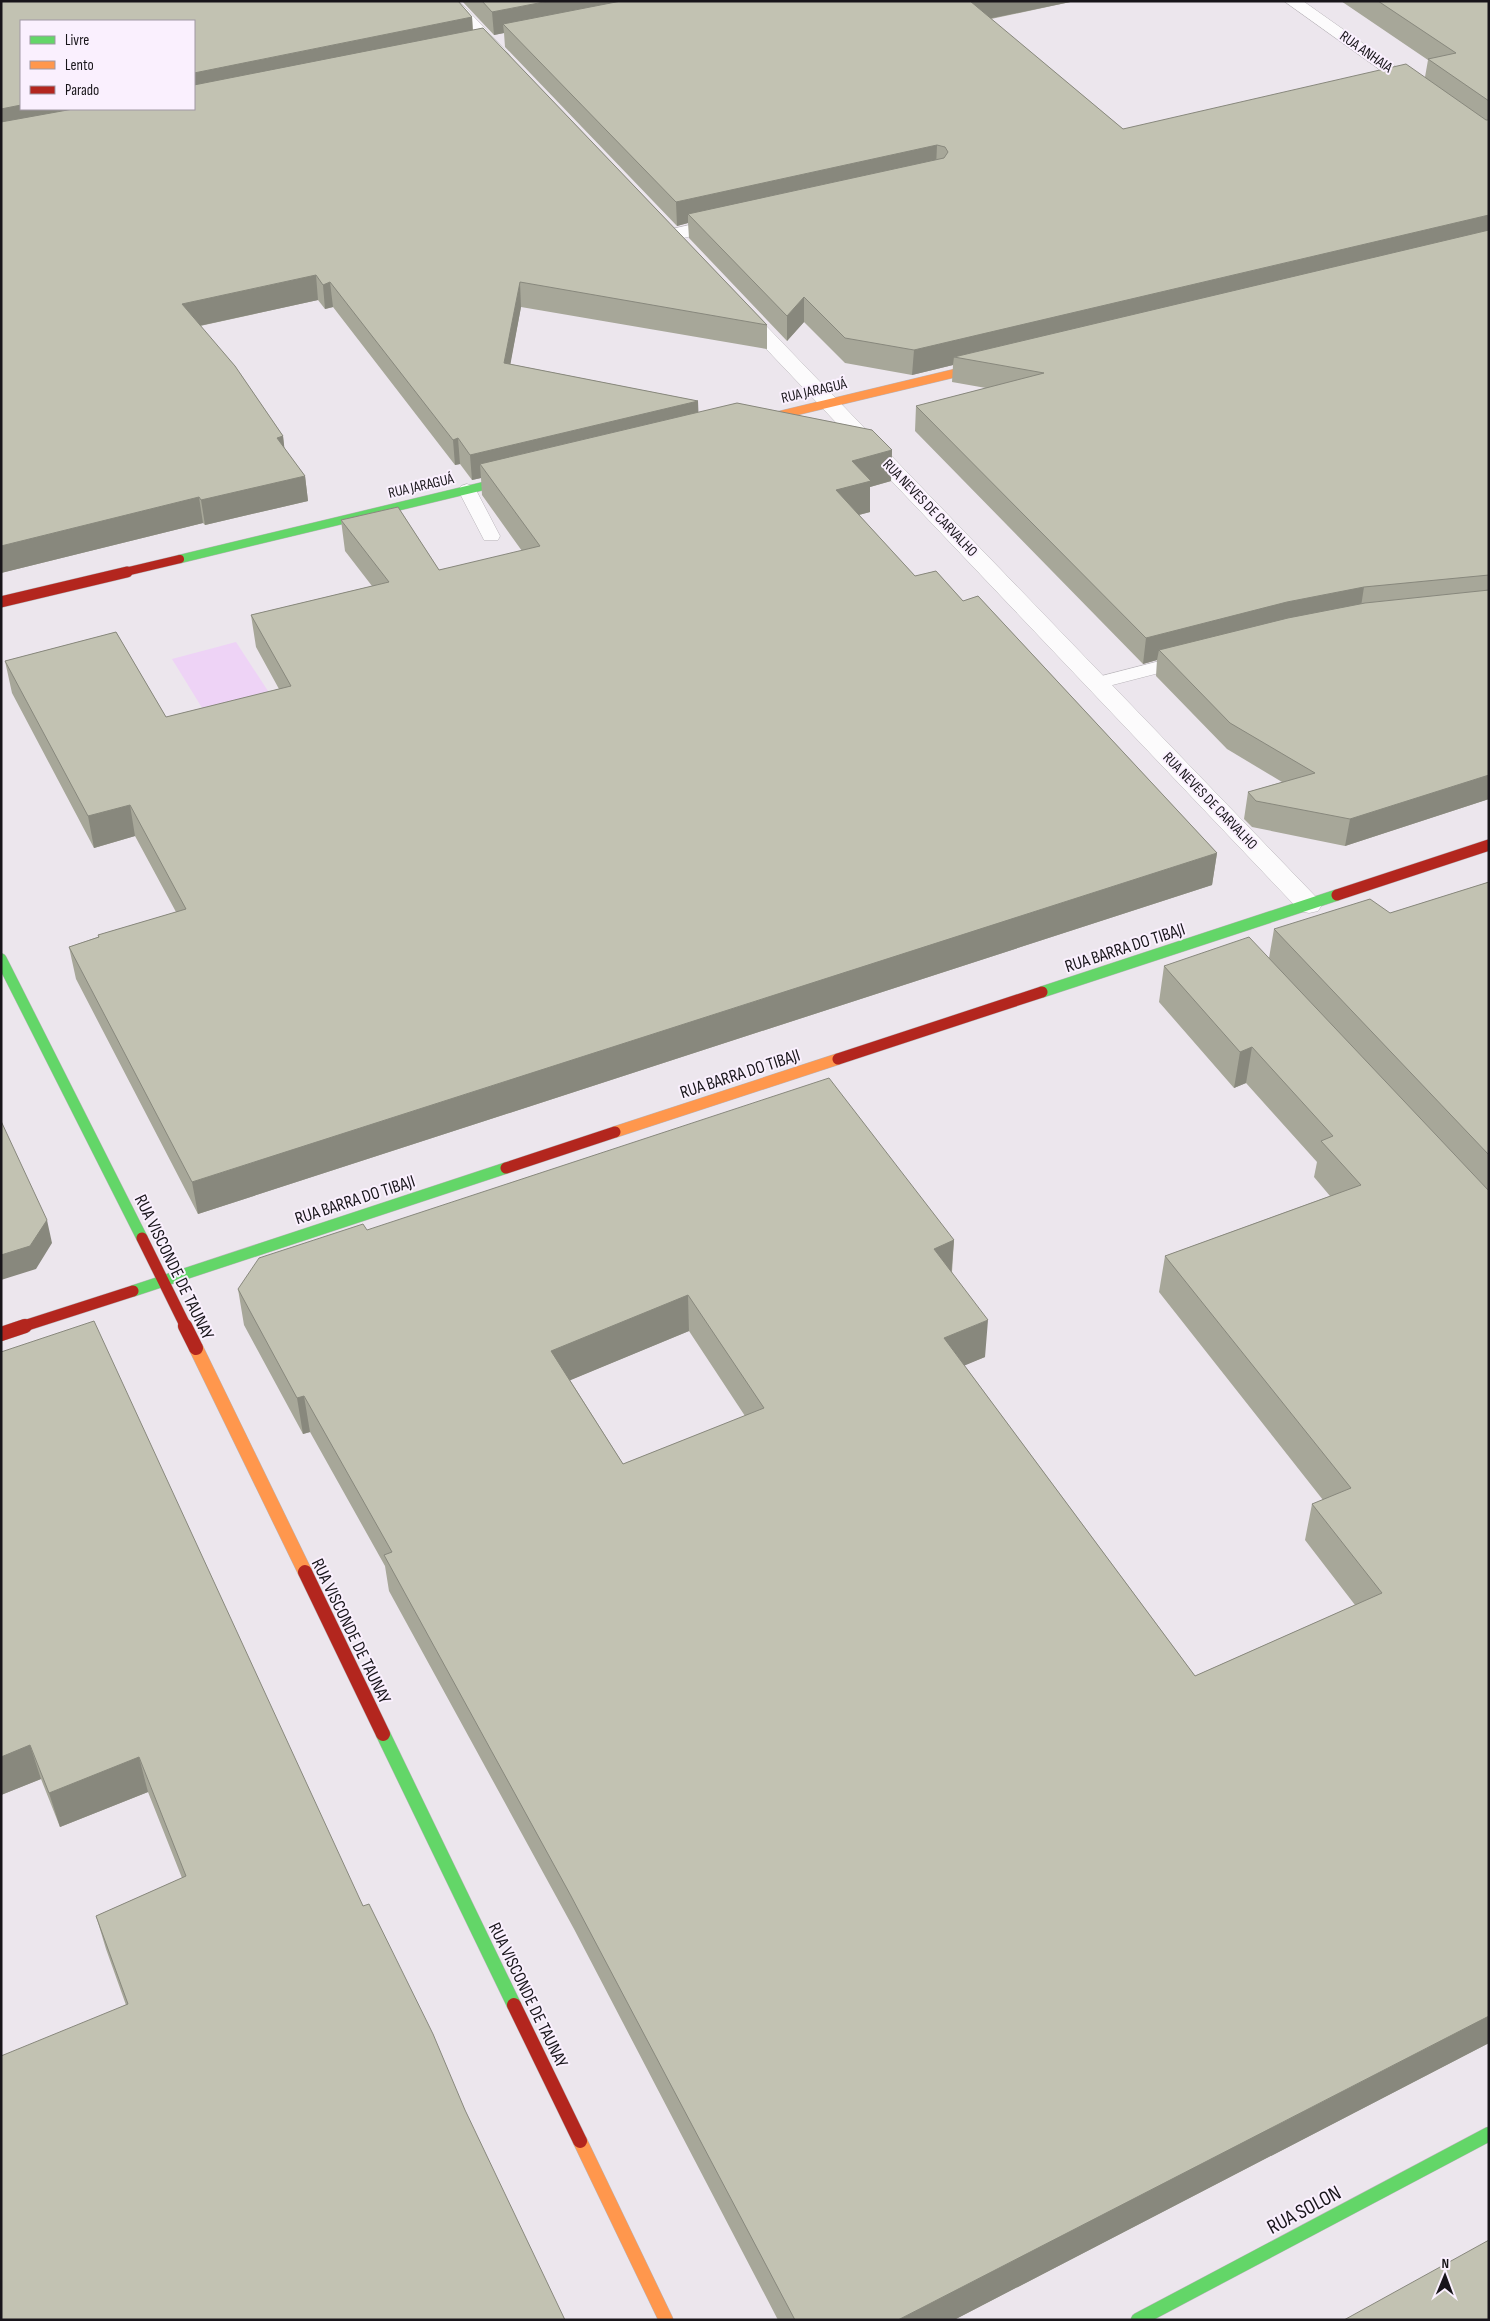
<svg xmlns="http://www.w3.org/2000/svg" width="1490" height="2321" font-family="'Sofia Sans Condensed',sans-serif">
<rect width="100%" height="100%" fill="#ece6ed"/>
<path fill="#eed3f6" d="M236 642 281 711 215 729 172 659Z"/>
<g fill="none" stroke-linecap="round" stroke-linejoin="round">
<g stroke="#b9b5ba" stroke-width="1">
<path id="lane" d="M467 484 473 486 476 490 500 536 498 540H484L482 536 458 490 461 486Z
M1187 654 1194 656 1197 660 1194 664 1097 689 1090 687 1087 683 1090 679Z"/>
</g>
<g stroke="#b9b5ba" stroke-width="1">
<path id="street" d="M441 1H459L507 52 510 56 507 60H495Z
M1284 1H1303L1429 90 1426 94H1414Z
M725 217 732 219 734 223 732 227 670 241 663 239 661 235 663 231Z
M740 304 747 306 1318 899 1322 905 1318 911 1309 913 1300 911 733 314 730 310 733 306Z"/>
</g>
<g stroke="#b9b5ba" stroke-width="9">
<path id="fast-far2" d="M180 559 517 478"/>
</g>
<g stroke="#b9b5ba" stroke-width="12">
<path id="fast-far1" d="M1 959 142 1238
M1042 992 1337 895
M133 1291 506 1168"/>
</g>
<g stroke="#b9b5ba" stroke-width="15">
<path id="fast" d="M383 1734 514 2005
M1138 2320 1489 2134"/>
</g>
<g stroke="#b9b5ba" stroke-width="9">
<path id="slow-far2" d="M751 422 989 365"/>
</g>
<g stroke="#b9b5ba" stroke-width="12">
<path id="slow-far1" d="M615 1132 838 1059"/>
</g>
<g stroke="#b9b5ba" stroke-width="15">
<path id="slow" d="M196 1348 305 1572
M580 2141 666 2320"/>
</g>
<g stroke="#b9b5ba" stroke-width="9">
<path id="jam-far2" d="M121 573 180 559"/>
</g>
<g stroke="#b9b5ba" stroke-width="12">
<path id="jam-far1" d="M1 602 127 572
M1337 895 1489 845
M838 1059 1042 992
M506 1168 615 1132
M142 1238 186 1327
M21 1327 133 1291"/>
</g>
<g stroke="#b9b5ba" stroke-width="15">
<path id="jam" d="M185 1326 196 1348
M1 1334 25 1326
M305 1572 383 1734
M514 2005 580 2141"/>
</g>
<use href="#lane" fill="#fcfbfc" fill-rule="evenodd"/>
<use href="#street" fill="#fcfbfc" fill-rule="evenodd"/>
<use href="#fast-far2" stroke="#63d668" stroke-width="8"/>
<use href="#fast-far1" stroke="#63d668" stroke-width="11"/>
<use href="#fast" stroke="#63d668" stroke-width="14"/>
<use href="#slow-far2" stroke="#ff974d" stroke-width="8"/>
<use href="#slow-far1" stroke="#ff974d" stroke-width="11"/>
<use href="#slow" stroke="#ff974d" stroke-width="14"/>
<use href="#jam-far2" stroke="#b3261e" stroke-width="8"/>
<use href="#jam-far1" stroke="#b3261e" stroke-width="11"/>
<use href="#jam" stroke="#b3261e" stroke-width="14"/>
</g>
<path fill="#a7a799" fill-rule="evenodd" d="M1 1H458L472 17 473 30 483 28 767 325V349L521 307 510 364 698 401V413L737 403 872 430 892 450 891 481 870 487V512L859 515 915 576 936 571 963 601 978 596 1217 853 1212 885 198 1214 76 979 69 947 98 937V935L176 912 135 836 94 848 12 693 5 661 116 632 166 717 279 689 256 647 251 615 372 586 345 551 341 520 398 507 439 570 522 551 482 495 481 478 472 480 460 464 455 465 333 307 325 309 318 300 200 326 235 366 283 436 284 448 305 476 308 501 205 525 203 523 1 573ZM21 21H194V109H21Z
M462 1H1075L991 19 1123 129 1425 77 1428 60 1341 1H1489V799L1345 846 1252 827 1244 819 1248 792 1282 782 1227 749 1156 676 1157 660 1143 664 915 431 916 406 986 388 952 382 953 365 912 375 845 363 804 322 787 341 689 238 688 223 677 226 505 47 504 33 494 35Z
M1489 882V2043L954 2320H778L574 1929 389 1591 385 1566 310 1432 303 1434 244 1325 238 1289 367 1230 954 1240 952 1272 985 1357 964 1365 1195 1676 1355 1605 1305 1540 1312 1504 1323 1500 1159 1292 1165 1256 1330 1196 1314 1177 1317 1162 1246 1083 1234 1088 1159 1002 1164 966 1269 958 1274 929 1390 913ZM689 1331 745 1416 623 1464 570 1380Z
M1 1352 363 1906 465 2110 126 2005 106 1949 96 1916 182 1878 148 1792 60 1827 41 1779 1 1795Z"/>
<path fill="#88887d" d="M549 1H665L503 24 504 33 494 35 492 12Z
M969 1H1075L968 23Z
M472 17 473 40 194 97V73Z
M21 105V109H125L1 133V109Z
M937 145 936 168 688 214V223L677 226 676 202Z
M1489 215V238L954 357 953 365 912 375 914 350Z
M316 275 318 300 185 329 182 304Z
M330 282 333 307 325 309 323 285Z
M520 282 521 307 506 388 504 363Z
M804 297V322L787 341V316Z
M698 401 699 426 480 464 481 478 472 480 470 455Z
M283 436 286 461 277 438Z
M458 438 460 464 455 465 453 440Z
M892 450 891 481 870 487V512L835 521 836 490 852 461Z
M305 476 308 501 205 525 201 500Z
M199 497 203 523 1 573V546Z
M1364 587 1360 613 1159 650 1157 660 1143 664 1146 638 1287 602Z
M1489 775V799L1345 846 1350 819Z
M130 805 135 836 94 848 88 816Z
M1217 853 1212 885 198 1214 192 1182Z
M1252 1047 1246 1083 1234 1088 1240 1052Z
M47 1220 52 1243 36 1269 1 1280V1255Z
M954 1240 951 1277 934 1249Z
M688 1295 689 1331 554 1387 551 1351Z
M988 1320 985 1357 942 1375 944 1338Z
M304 1396 310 1432 303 1434 297 1398Z
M30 1745 41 1779 1 1795V1757Z
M139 1757 148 1792 60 1827 49 1793Z
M1489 2016V2043L954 2320H898Z"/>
<path fill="#c2c2b2" stroke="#88887d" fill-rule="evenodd" d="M1 1H458L472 17 194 73V21H21V105L1 109Z
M482 1H549L492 12Z
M621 1H970L1123 129 1406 64 1486 120H1489V215L914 350 845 338 804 297 787 316 688 214 944 158 948 152 945 147 937 145 676 202 503 24Z
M1378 1H1489V101L1428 59 1456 53Z
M483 28 767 325 520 282 504 363 698 401 470 455 458 438 453 440 330 282 323 285 316 275 182 304 235 366 283 436 277 438 305 476 201 500 199 497 1 546V122L73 109H194V85Z
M1489 230V575L1364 587 1287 602 1146 638 916 406 1044 373 954 357Z
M737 403 872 430 892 450 852 461 871 481 836 490 915 576 936 571 963 601 978 596 1217 853 192 1182 69 947 99 937 98 935 186 909 130 805 88 816 5 661 116 632 166 717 291 686 251 615 389 582 341 520 398 507 439 570 540 546 480 464Z
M1489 590V775L1350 819 1256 801 1248 792 1315 773 1230 723 1159 650 1288 618 1365 603Z
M1489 882V1155L1274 929 1370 899 1390 913Z
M1249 937 1489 1191V2016L898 2320H795L571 1896 384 1555 392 1552 304 1396 297 1398 238 1289 259 1258 363 1224 367 1230 829 1078 954 1240 934 1249 988 1320 944 1338 1195 1676 1382 1593 1312 1504 1351 1488 1165 1256 1361 1185 1321 1141 1333 1136 1252 1047 1240 1052 1164 966ZM688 1295 764 1408 623 1464 551 1351Z
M1 1121 47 1220 30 1246 1 1255Z
M94 1321 363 1906 369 1904 433 2034 465 2110 565 2320H1V2056L128 2004 96 1916 186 1876 139 1757 49 1793 30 1745 1 1757V1352Z
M1489 2240V2320H1344Z"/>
<g text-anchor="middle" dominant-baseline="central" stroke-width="4" stroke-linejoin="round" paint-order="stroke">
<g font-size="15" fill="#18151a" stroke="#faf0fe">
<text transform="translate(1366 52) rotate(35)">RUA ANHAIA</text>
<text transform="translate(814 391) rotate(-13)">RUA JARAGUÁ</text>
<text transform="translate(421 486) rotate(-13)">RUA JARAGUÁ</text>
<text transform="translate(930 508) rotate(46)">RUA NEVES DE CARVALHO</text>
<text transform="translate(1210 801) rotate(46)">RUA NEVES DE CARVALHO</text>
</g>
<g font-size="18" fill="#18151a" stroke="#faf0fe">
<text transform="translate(1125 948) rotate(-18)">RUA BARRA DO TIBAJI</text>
<text transform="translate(740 1074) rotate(-18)">RUA BARRA DO TIBAJI</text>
<text transform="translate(355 1200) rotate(-18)">RUA BARRA DO TIBAJI</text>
<text transform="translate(174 1267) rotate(64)">RUA VISCONDE DE TAUNAY</text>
<text transform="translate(351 1631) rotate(64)">RUA VISCONDE DE TAUNAY</text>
<text transform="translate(528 1995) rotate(64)">RUA VISCONDE DE TAUNAY</text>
</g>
<g font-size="21" fill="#18151a" stroke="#faf0fe">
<text transform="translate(1304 2210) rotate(-28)">RUA SOLON</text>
</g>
</g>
<rect width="1490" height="2321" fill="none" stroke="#18151a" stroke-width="5"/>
<rect x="20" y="20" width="175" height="90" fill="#faf0fe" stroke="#a098a3"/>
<rect x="30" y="36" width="25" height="8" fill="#63d668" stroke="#a098a3"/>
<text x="65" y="45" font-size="15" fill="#18151a">Livre</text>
<rect x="30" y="61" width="25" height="8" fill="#ff974d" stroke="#a098a3"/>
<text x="65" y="70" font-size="15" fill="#18151a">Lento</text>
<rect x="30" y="86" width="25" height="8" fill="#b3261e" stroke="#a098a3"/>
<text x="65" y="95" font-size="15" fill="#18151a">Parado</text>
<g transform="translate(1445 2276) rotate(1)" stroke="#faf0fe" stroke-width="4" paint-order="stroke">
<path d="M0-4L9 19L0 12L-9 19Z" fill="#18151a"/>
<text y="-8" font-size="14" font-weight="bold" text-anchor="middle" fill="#18151a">N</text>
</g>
</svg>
